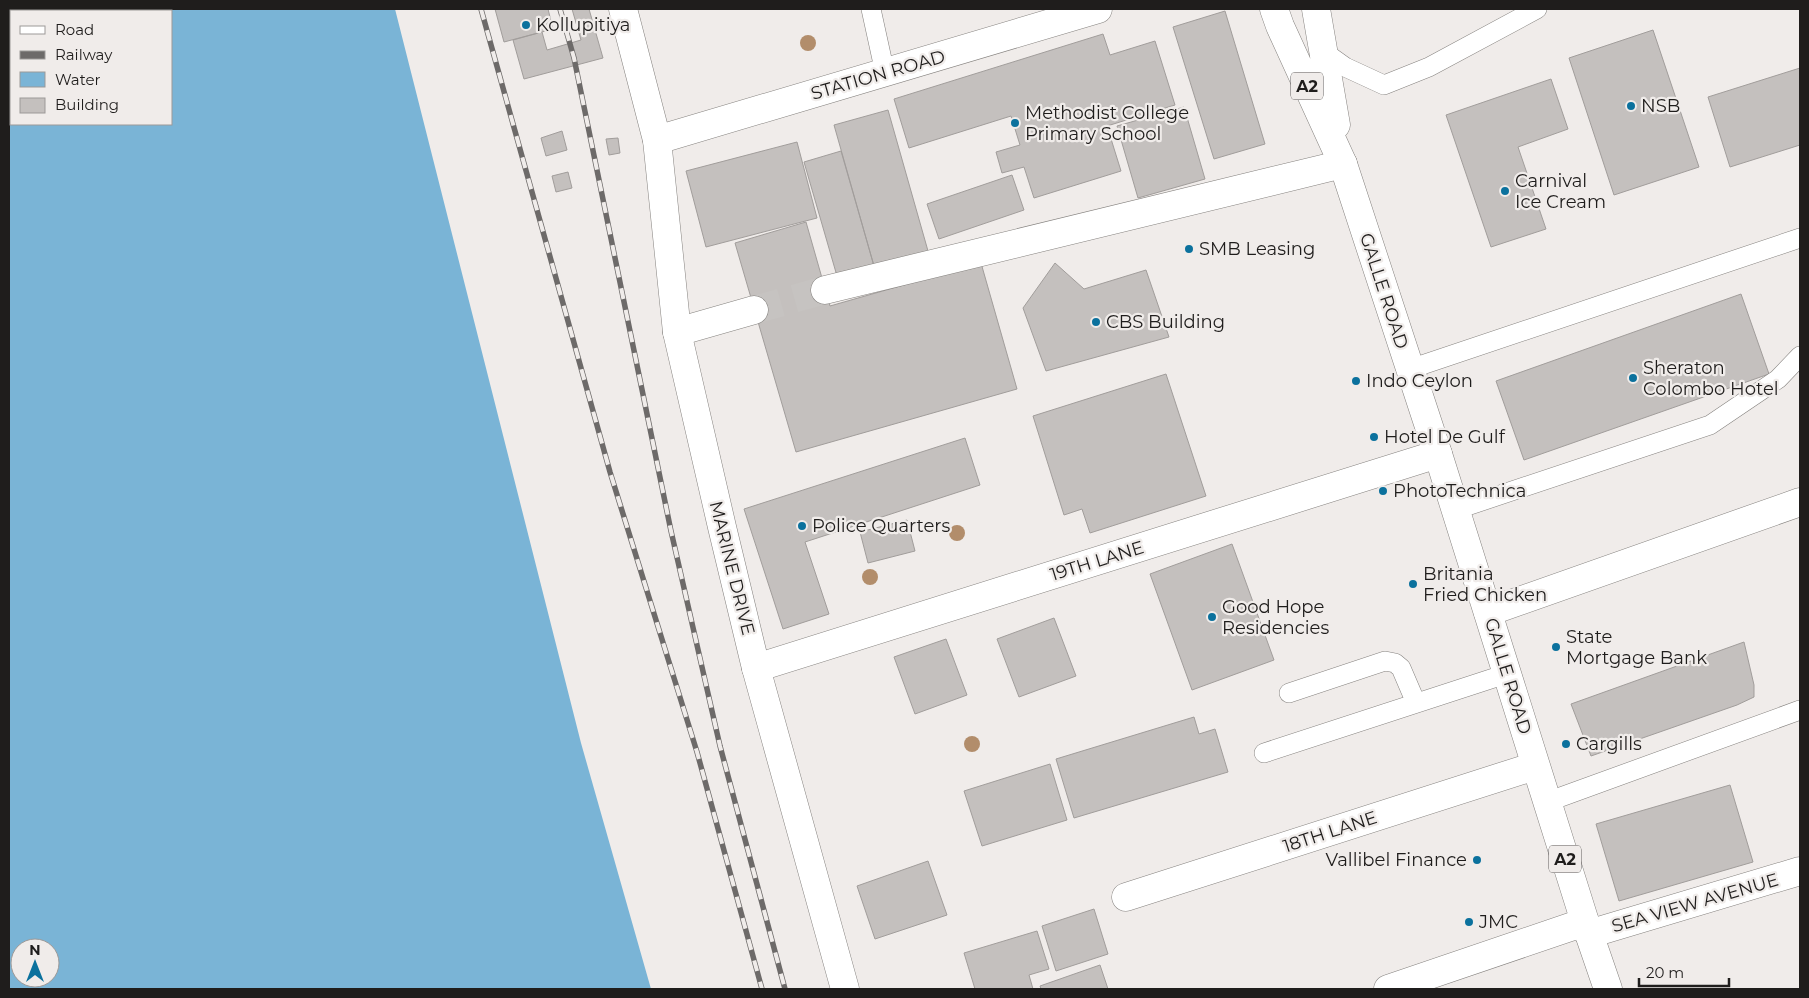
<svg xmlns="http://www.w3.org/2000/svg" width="1809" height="998" font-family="Montserrat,sans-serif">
<rect width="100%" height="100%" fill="#f0ecea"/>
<path fill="#7ab4d6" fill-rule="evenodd" d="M9 9H395L581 743 651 989H9ZM11 11H171V124H11ZM20 948H50V978H20Z"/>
<path fill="#c4c0be" stroke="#a19d9b" d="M495 9H548L553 29 504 42Z
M572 9H589L603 58 524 79 513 40 542 32 547 50 581 40Z
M1225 11 1265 144 1214 159 1173 27Z
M1653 30 1699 167 1614 195 1569 58Z
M1103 34 1110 55 1155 41 1175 105 1107 126 1121 171 1034 198 1024 167 1002 173 996 152 1020 145 1011 116 909 148 894 99Z
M1800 68V145L1730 167 1708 97Z
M1551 79 1568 129 1518 147 1546 229 1491 247 1446 115Z
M1184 107 1205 179 1138 198 1117 126Z
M888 110 928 251 874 266 834 125Z
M562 131 567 150 546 156 541 138Z
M618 138 620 153 609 155 606 139Z
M797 142 817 218 706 247 686 171Z
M841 151 874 266 837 276 804 162Z
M568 172 572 188 556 192 552 176Z
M1012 175 1024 210 939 239 927 204Z
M806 222 830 306 981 263 1017 389 796 452 735 243Z
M1055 263 1084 289 1146 270 1169 337 1046 371 1023 308Z
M1741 294 1769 374 1524 460 1496 381Z
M1166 374 1206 496 1090 533 1082 509 1064 515 1033 416Z
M965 438 980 485 805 542 829 614 783 629 744 509Z
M907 520 915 551 868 563 860 532Z
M1232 544 1274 660 1192 690 1150 574Z
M1054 618 1076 676 1019 697 997 639Z
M946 639 967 695 915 714 894 657Z
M1744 642 1754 685V697L1737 705 1591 756 1571 704Z
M1194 717 1199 734 1215 729 1228 772 1074 818 1056 759Z
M1050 764 1067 820 982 846 964 791Z
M1730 785 1753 862 1619 901 1596 824Z
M928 861 947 915 875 939 857 886Z
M1094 909 1108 954 1056 971 1042 926Z
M1037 931 1049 969 1029 975 1033 989H975L964 953Z
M1100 965 1108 989H1041L1040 986Z"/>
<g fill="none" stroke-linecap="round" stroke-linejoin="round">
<path stroke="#c6c3c1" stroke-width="28" stroke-dasharray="28 14" stroke-linecap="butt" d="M754 310 825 290"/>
<g stroke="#85827f" stroke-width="20">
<path id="service" d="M871 9 885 73
M1324 52 1345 67 1384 85 1429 67 1537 9
M1410 369 1800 238
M1455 510 1710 425 1778 379 1800 356
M1289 693 1385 661 1395 663 1401 668 1416 703
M1264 753 1506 674
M1547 802 1800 710"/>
</g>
<g stroke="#85827f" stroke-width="29">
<path id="minor" d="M623 9 657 140
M825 290 1343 164
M677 332 754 310
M1488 612 1800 502
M756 668 1438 454
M1126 897 1535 766
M1589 934 1800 871
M1388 989 1585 922"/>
</g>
<g stroke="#85827f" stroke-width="29">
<path id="primary" d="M845 989 756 668 722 527 677 332 657 140 1098 9"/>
</g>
<g stroke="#85827f" stroke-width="29">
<path id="trunk" d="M1274 9 1280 26 1343 164 1438 454 1585 922 1608 989
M1316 9 1336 125"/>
</g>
<use href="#service" stroke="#fff" stroke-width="19"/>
<use href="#minor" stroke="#fff" stroke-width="28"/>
<use href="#primary" stroke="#fff" stroke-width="28"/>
<use href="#trunk" stroke="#fff" stroke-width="28"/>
<g stroke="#6d6a69" stroke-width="5.5">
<path id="rail" d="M481 9 610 472 697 752 762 989
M560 9 574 58 671 531 720 746 785 989"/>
</g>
<use href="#rail" stroke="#f0ecea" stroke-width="4" stroke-dasharray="11" stroke-linecap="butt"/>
</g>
<g fill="#b28d6b">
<circle cx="808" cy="43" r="8"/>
<circle cx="957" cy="533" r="8"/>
<circle cx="870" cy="577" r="8"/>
<circle cx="972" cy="744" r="8"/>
</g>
<g fill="#0b719d" stroke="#f0ecea" stroke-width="2">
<circle cx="526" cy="25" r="5"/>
<circle cx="1631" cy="106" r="5"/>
<circle cx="1015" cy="123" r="5"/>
<circle cx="1505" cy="191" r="5"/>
<circle cx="1189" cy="249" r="5"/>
<circle cx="1096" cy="322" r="5"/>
<circle cx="1633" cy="378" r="5"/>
<circle cx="1356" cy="381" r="5"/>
<circle cx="1374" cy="437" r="5"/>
<circle cx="1383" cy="491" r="5"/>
<circle cx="802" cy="526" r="5"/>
<circle cx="1413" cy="584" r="5"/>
<circle cx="1212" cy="617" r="5"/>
<circle cx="1556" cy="647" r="5"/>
<circle cx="1566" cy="744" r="5"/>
<circle cx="1477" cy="860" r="5"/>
<circle cx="1469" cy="922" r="5"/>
</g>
<g text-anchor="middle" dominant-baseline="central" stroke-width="4.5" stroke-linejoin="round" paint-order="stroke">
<g fill="#f0ecea" stroke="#5e5b5a" stroke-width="1">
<rect x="1291" y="72.5" width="32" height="27" rx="4"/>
<rect x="1549" y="845.5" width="32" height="27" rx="4"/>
</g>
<g font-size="16" font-weight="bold" fill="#1f1d1c">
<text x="1307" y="86">A2</text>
<text x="1565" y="859">A2</text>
</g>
<g font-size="18" fill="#1f1d1c" stroke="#f0ecea" text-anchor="start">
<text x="536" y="25">Kollupitiya</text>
<text x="1641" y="106">NSB</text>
<text x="1025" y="113">Methodist College<tspan x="1025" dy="21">Primary School</tspan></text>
<text x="1515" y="181">Carnival<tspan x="1515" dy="21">Ice Cream</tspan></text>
<text x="1199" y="249">SMB Leasing</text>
<text x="1106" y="322">CBS Building</text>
<text x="1643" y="368">Sheraton<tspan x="1643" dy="21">Colombo Hotel</tspan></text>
<text x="1366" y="381">Indo Ceylon</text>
<text x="1384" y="437">Hotel De Gulf</text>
<text x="1393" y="491">PhotoTechnica</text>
<text x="812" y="526">Police Quarters</text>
<text x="1423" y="574">Britania<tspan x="1423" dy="21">Fried Chicken</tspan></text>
<text x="1222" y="607">Good Hope<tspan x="1222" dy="21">Residencies</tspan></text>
<text x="1566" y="637">State<tspan x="1566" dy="21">Mortgage Bank</tspan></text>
<text x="1576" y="744">Cargills</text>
<text x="1467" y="860" text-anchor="end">Vallibel Finance</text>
<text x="1479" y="922">JMC</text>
</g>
<g font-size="18" fill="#1f1d1c" stroke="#f0ecea">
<text transform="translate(878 75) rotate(-16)">STATION ROAD</text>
<text transform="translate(1384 291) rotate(72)">GALLE ROAD</text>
<text transform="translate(1097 561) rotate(-17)">19TH LANE</text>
<text transform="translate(732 568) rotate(76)">MARINE DRIVE</text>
<text transform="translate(1508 676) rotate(73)">GALLE ROAD</text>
<text transform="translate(1330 832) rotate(-18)">18TH LANE</text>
<text transform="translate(1695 903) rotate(-16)">SEA VIEW AVENUE</text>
</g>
</g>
<rect width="1809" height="998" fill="none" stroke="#1f1d1c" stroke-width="20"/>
<rect x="10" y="10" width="162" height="115" fill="#f0ecea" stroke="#9c9998"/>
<rect x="20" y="26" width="25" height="8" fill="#ffffff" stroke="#9c9998"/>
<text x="55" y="35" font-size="15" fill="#1f1d1c">Road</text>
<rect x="20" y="51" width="25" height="8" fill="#6d6a69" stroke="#9c9998"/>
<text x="55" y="60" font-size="15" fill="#1f1d1c">Railway</text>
<rect x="20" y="72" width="25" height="15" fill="#7ab4d6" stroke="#9c9998"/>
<text x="55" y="85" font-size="15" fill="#1f1d1c">Water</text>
<rect x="20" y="98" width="25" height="15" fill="#c4c0be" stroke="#9c9998"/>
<text x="55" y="110" font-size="15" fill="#1f1d1c">Building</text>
<g transform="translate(35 963)"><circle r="24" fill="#f0ecea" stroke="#9c9998"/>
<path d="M0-4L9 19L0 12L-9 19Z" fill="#0b719d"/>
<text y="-8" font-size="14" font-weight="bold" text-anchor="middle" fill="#1f1d1c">N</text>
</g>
<path d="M1639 978v8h90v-8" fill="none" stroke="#1f1d1c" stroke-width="2.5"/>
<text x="1646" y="978" font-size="15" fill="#1f1d1c" stroke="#f0ecea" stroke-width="4" paint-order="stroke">20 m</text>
</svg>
